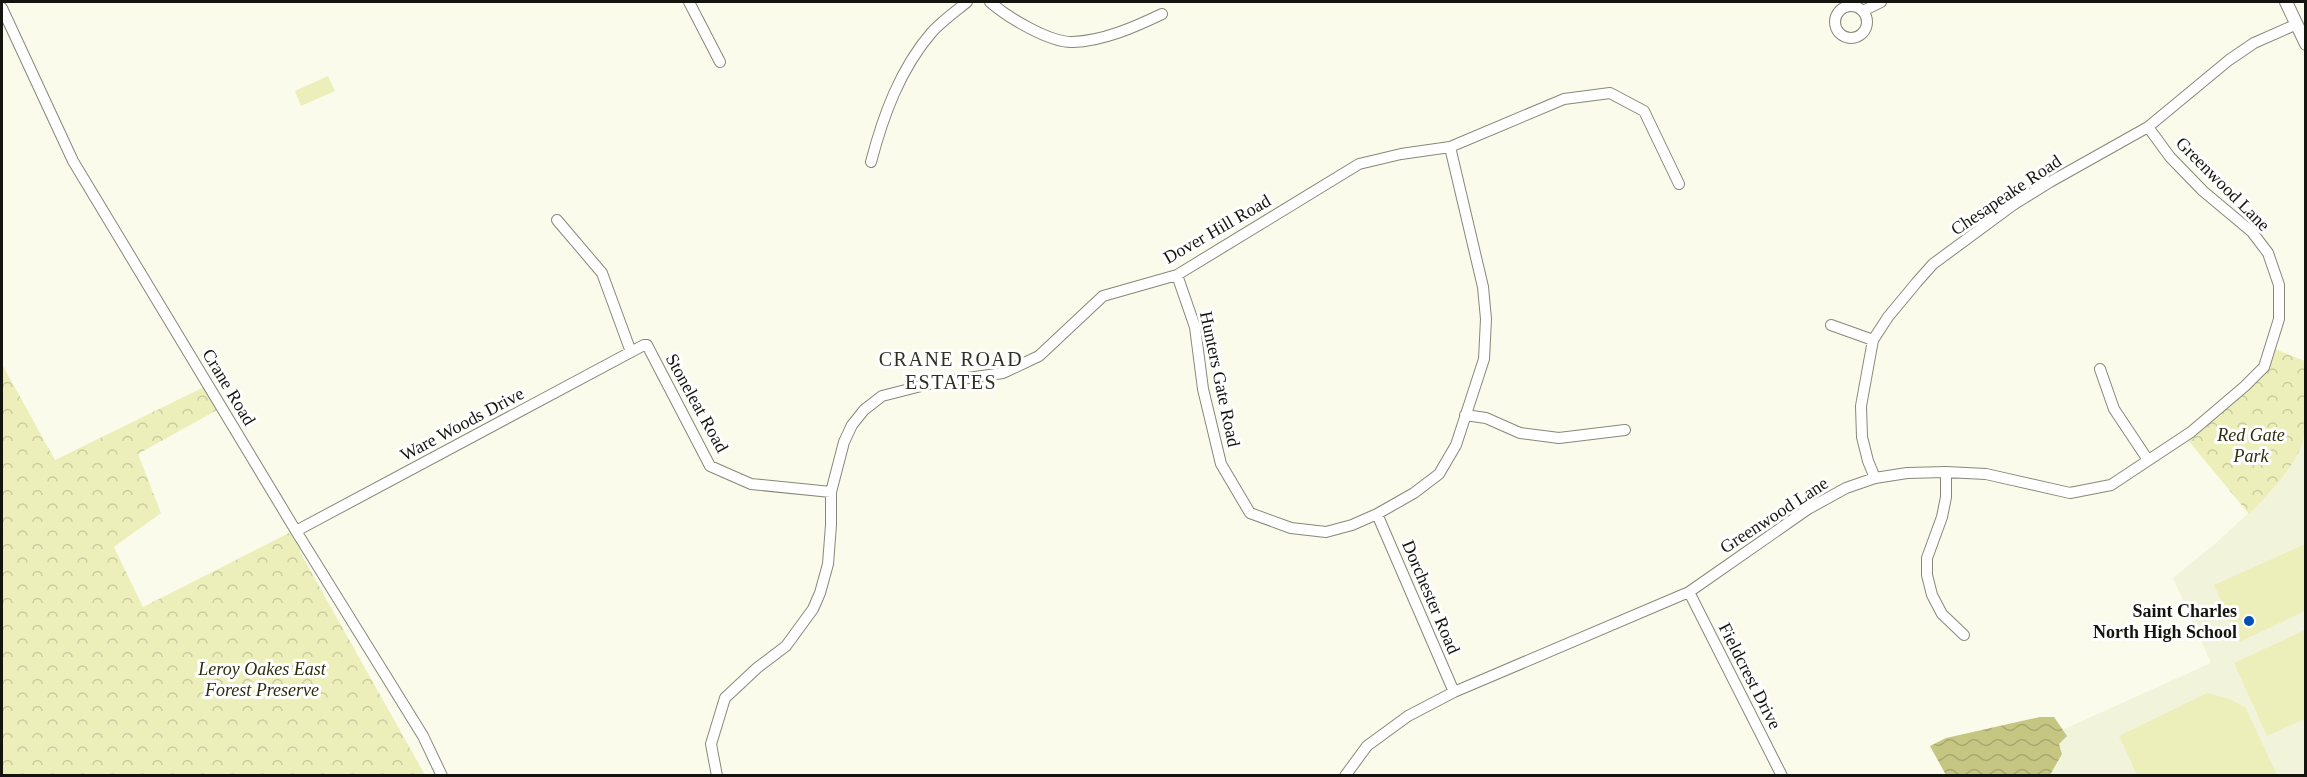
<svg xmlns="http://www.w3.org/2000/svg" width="2307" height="777" font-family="Georgia,serif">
<defs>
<pattern id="forest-crowns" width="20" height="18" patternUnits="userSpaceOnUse" patternTransform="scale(1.5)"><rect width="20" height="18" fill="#edefbb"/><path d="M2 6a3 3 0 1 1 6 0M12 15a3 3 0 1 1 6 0" fill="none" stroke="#cacca0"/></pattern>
<pattern id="water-waves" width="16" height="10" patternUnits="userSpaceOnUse" patternTransform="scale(1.5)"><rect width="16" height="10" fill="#c4c682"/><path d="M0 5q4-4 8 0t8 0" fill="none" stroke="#a8a96f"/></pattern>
</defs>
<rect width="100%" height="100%" fill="#fafbeb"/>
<path fill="#f2f3db" d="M2305 433V775L2050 776 2062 754 2059 744 2064 734 2062 730 2211 663 2173 578 2217 542 2272 491 2291 466Z"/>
<path fill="#edefbb" d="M328 76 335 91 301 106 295 91Z
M2305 544V611L2240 642 2214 585Z
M2305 630V719L2267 736 2234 663Z
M2207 693 2230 699 2246 708 2277 775H2137L2119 736Z"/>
<path fill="url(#forest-crowns)" d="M2275 349 2305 361C2305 384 2307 408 2305 431 2302 461 2269 494 2249 514L2187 439Z
M2 364 55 460 204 387 217 410 138 454 161 513 114 547 143 607 293 531 304 549 300 552 425 775H2Z"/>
<path fill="url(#water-waves)" d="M2040 717H2054L2067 736 2059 744 2062 754 2050 775H1946L1930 746 1946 738Z"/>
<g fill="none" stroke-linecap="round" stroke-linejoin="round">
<g stroke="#87887a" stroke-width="12">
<path id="minor" d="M689 2 720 62
M990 2C1007 17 1050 43 1073 42 1103 41 1135 27 1162 14
M1835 22a16 16 0 1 1 32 0a16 16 0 1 1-32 0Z
M2 8 73 161 296 531 423 736 442 776
M1863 11 1881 2
M871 162C883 116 900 69 932 32 942 21 956 11 967 2
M557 220 602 273 631 352
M1177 275 1195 327 1203 389 1221 464 1250 513 1291 528 1326 532 1352 525 1377 514 1414 493 1439 474 1456 445 1484 359 1486 319 1483 287 1450 147
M1831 325 1873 340
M2100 369 2114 409 2148 460
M1465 415 1486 418 1520 433 1559 438 1625 430
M1946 472V497L1942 517 1927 558V575L1932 595 1942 614 1964 635
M1875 478 1868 461 1862 437 1861 406 1873 340 1888 317 1917 282 1933 264 2013 205 2050 182 2148 127 2229 60 2254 43 2297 24
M1377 514 1454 692
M296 531 644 345H647L710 466 751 484 831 492
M1689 592 1782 776
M717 776 711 744 725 698 757 668 786 646 813 609 820 593 828 564 831 525V492L844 442 852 425 864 410 882 396 933 383 1003 373 1039 356 1103 296 1177 275 1359 164 1401 154 1450 147 1564 99 1610 93 1644 111 1679 184
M1345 776 1367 746 1408 716 1454 692 1689 592 1808 509 1846 488 1875 478 1907 473 1946 472 1986 474 2070 493 2111 485 2191 432 2245 386 2264 367 2279 319V285L2268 253 2252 232 2203 191 2170 157 2148 127"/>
</g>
<g stroke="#87887a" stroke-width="14">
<path id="major" d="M2286 2 2306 44"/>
</g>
<use href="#minor" stroke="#fff" stroke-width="10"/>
<use href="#major" stroke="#fff" stroke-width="12"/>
</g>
<circle fill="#004eb8" stroke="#fff" stroke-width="2" cx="2249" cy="621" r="6"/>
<g text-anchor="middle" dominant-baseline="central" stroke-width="6" stroke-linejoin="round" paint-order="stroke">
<g font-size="18" fill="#151510" stroke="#fff">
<text transform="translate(2223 184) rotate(45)">Greenwood Lane</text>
<text transform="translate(2006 195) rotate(-34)">Chesapeake Road</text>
<text transform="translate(1217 229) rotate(-30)">Dover Hill Road</text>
<text transform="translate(1220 379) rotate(78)">Hunters Gate Road</text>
<text transform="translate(229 387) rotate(59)">Crane Road</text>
<text transform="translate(697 403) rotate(61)">Stoneleat Road</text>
<text transform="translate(462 424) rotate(-28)">Ware Woods Drive</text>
<text transform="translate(1774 515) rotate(-33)">Greenwood Lane</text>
<text transform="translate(1431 597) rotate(67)">Dorchester Road</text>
<text transform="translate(1750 676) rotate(63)">Fieldcrest Drive</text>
</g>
<g font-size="18" font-style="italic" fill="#2e2e0f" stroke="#fff">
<text x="2251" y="435">Red Gate<tspan x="2251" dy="21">Park</tspan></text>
<text x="262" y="669">Leroy Oakes East<tspan x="262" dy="21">Forest Preserve</tspan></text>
</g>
<g font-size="18" font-weight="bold" fill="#151510" stroke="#fff" text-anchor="end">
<text x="2237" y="611">Saint Charles<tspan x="2237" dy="21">North High School</tspan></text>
</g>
<g font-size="20" letter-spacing="1.5" fill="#2f2f23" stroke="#fff">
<text x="951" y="359">CRANE ROAD<tspan x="951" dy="23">ESTATES</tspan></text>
</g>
</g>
<rect width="2307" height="777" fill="none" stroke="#151510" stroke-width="6"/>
</svg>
